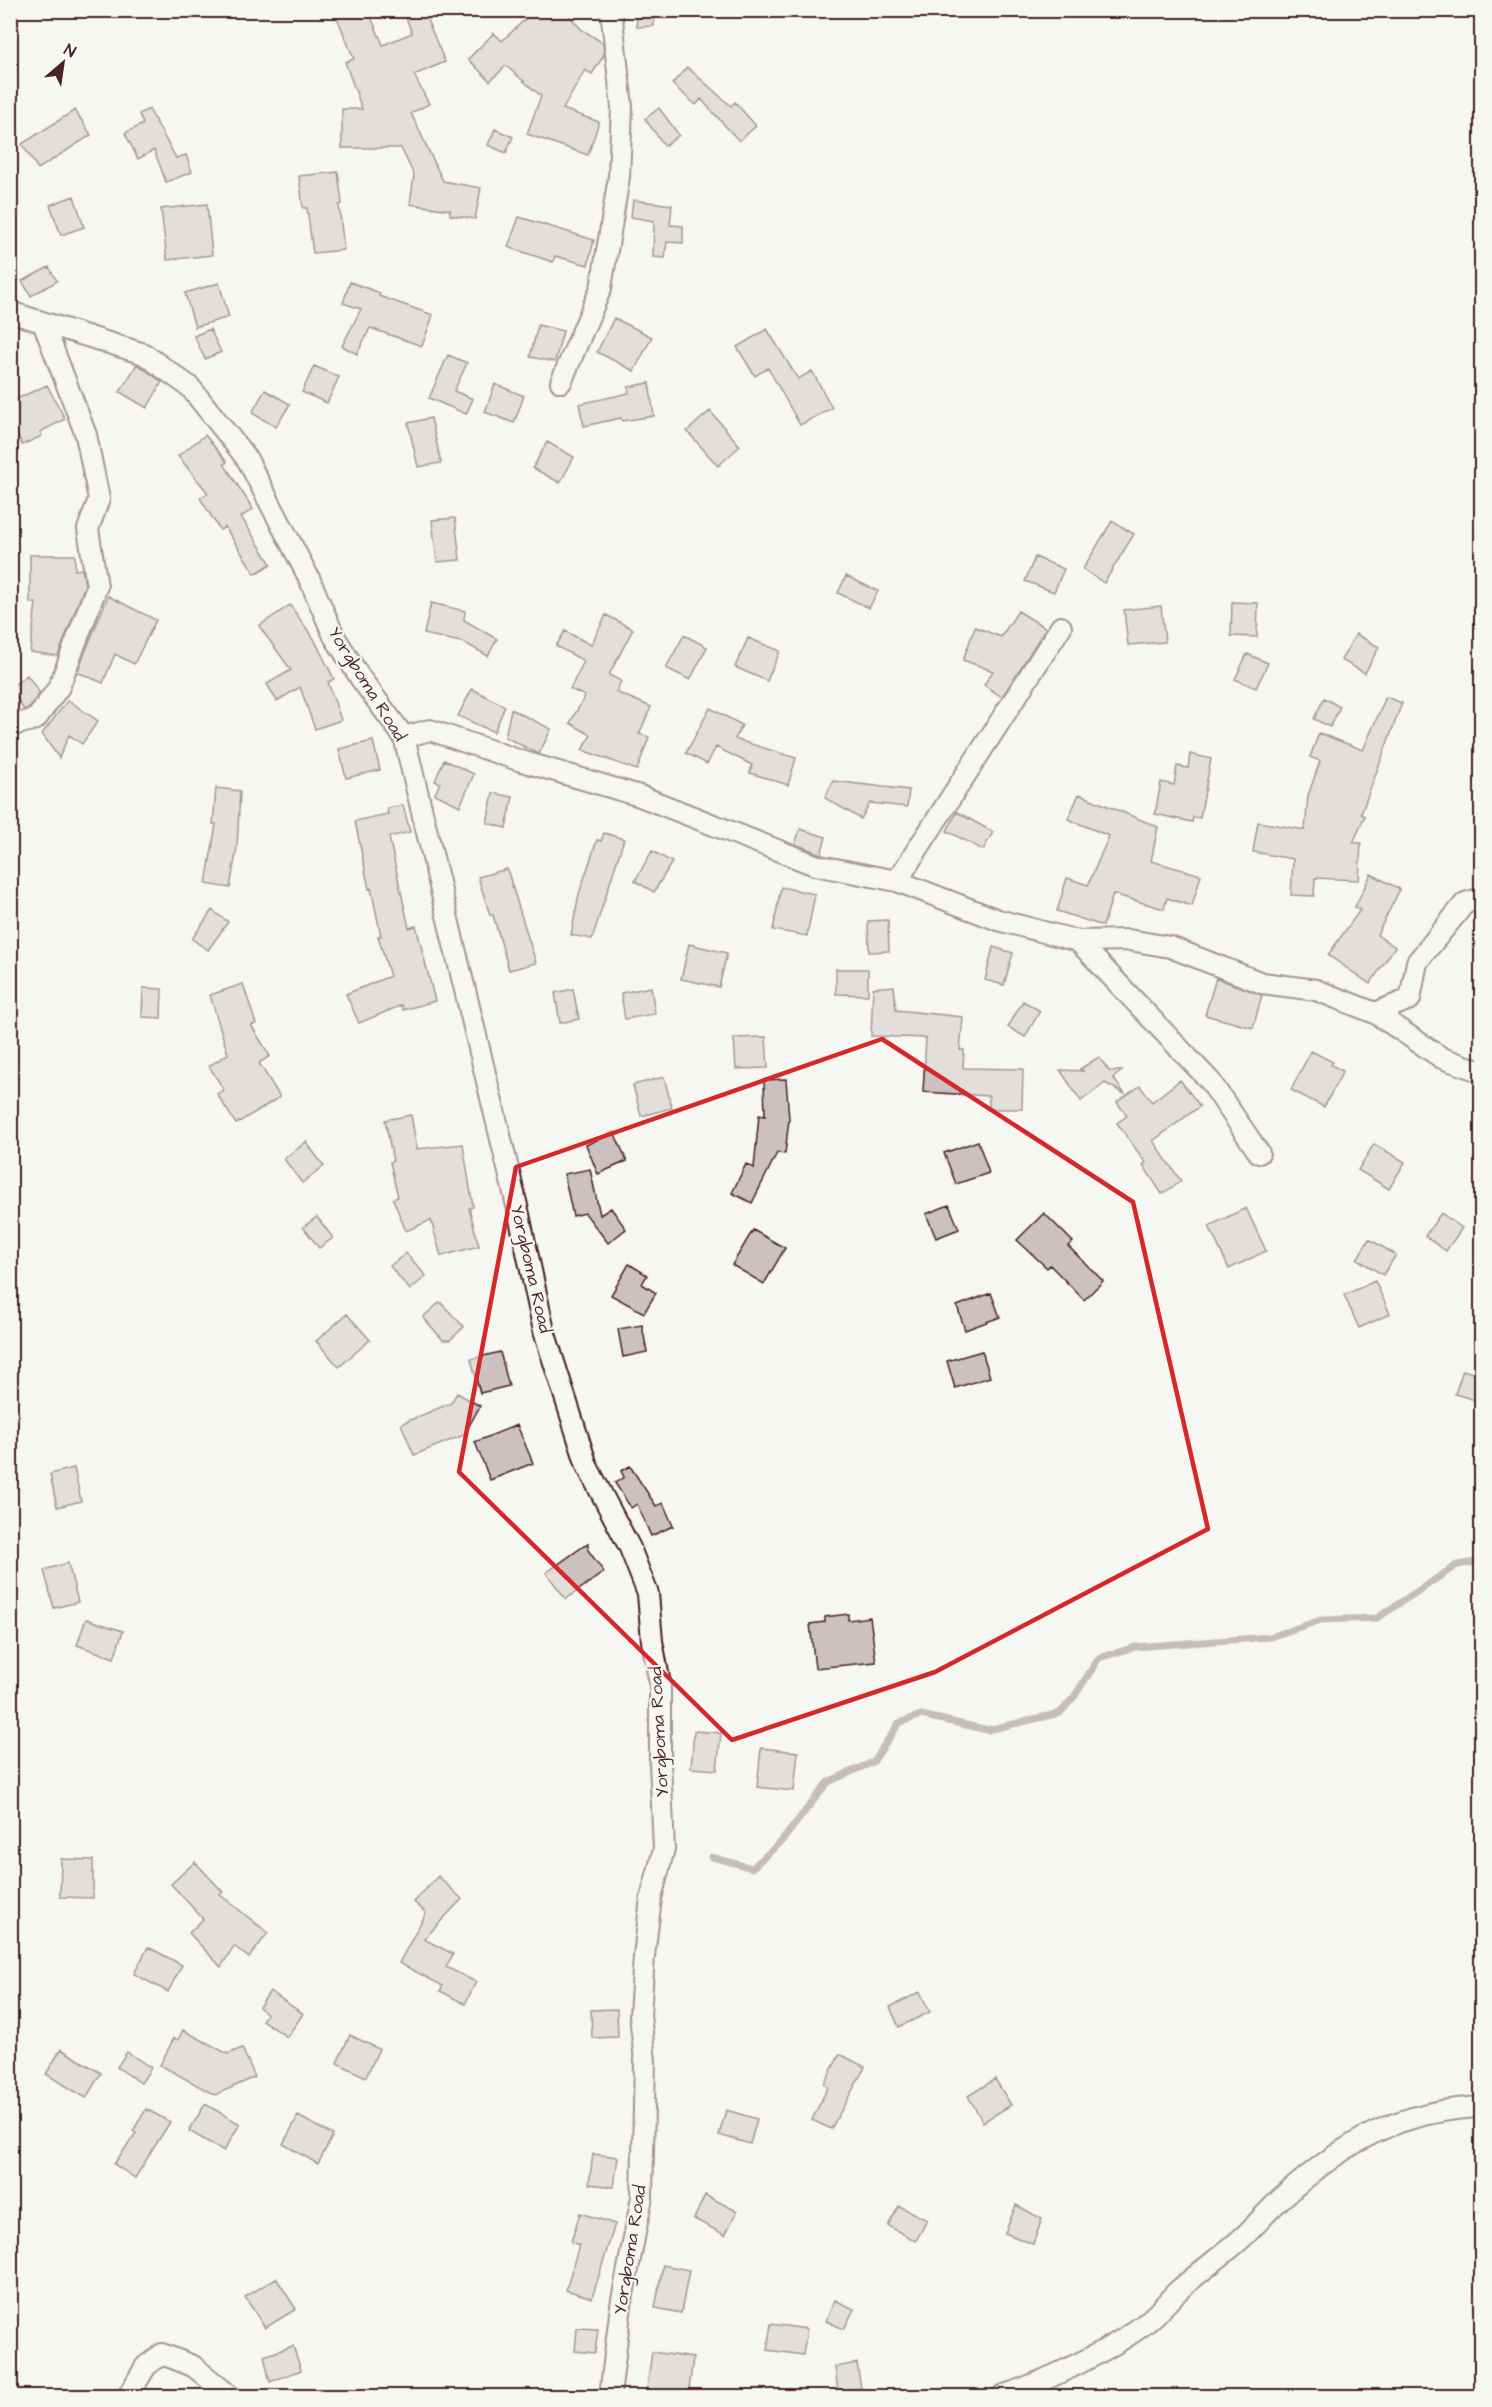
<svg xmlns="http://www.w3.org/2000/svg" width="1492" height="2407" font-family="'Architects Daughter',sans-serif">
<rect width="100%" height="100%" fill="#f6f6f2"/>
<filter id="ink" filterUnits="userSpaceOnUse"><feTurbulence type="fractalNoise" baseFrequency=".0167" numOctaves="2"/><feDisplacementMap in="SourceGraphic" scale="12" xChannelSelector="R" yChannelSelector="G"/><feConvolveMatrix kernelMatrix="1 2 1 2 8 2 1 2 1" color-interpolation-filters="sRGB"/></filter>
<g filter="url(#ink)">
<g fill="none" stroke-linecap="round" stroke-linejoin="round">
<path stroke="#8e747a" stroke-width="7" d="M712 1857 752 1868 781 1842 828 1782 873 1762 899 1723 921 1715 988 1730 1060 1713 1074 1697 1099 1658 1135 1647 1270 1637 1321 1620 1377 1618 1457 1565 1482 1561"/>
</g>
<path fill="#ccc1c0" stroke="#4a1f2b" stroke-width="1.5" d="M334 10H368L383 45 412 33 403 10H423L445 62 414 75 429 104 411 113 443 181 481 188 475 219 450 215V210L410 204 414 175 401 148H342V109H362L345 62 354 59Z
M535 10H564L581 29 603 43 604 55 592 74 585 70 563 109 599 122 588 155 527 134 541 96 506 66 490 81 468 59 494 33 502 41Z
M636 10H653L654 26 637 27Z
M687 67 731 106 735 102 756 126 739 141 701 99 696 105 672 84Z
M659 108 679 135 665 146 645 119Z
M149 109 176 158 186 155 192 172 166 182 154 150 138 159 125 133 143 124 139 114Z
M75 110 91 135 38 169 22 144Z
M495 129 513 137 506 153 488 145Z
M338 172 342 204 339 205 344 250 313 253 307 208H303L299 176Z
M74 196 84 227 61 235 50 205Z
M633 200 672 205 670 225 683 226V243L667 242 665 258 653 257 654 221 631 217Z
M207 204 212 255 167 260 161 209Z
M519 217 594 240 588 265 555 256 553 262 508 247Z
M49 267 57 281 31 296 22 281Z
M350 282 380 293 379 296 433 315 422 346 370 328 357 354 342 346 361 309 343 303Z
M219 283 229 317 195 327 185 293Z
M614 318 652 337 634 371 597 352Z
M538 325 563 331 555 362 530 357Z
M210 329 221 352 205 359 194 336Z
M767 329 798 379 812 371 832 408 800 425 768 368 755 376 737 347Z
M448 355 467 363 454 391 473 399 466 414 429 398Z
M137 364 162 382 147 408 120 392Z
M314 366 339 377 327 403 302 392Z
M649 383 654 416 622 421 621 418 584 426 579 404 629 393 628 387Z
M495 384 524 396 514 423 485 412Z
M47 385 65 419 40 432 42 436 22 445 10 418V402Z
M265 390 290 404 276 427 252 413Z
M710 411 740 446 718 466 687 431Z
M431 418 441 463 418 467 408 423Z
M205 435 227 462 224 464 253 509 241 517 271 564 255 574 225 527 220 530 200 498 208 493 178 456Z
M547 442 574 457 560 483 533 468Z
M455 518 460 560 437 562 432 520Z
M1112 521 1134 534 1104 583 1083 569Z
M30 555H75V570L82 569 85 585 58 656 30 652 36 603H30Z
M1035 557 1064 569 1054 592 1025 581Z
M846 576 878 591 869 608 838 593Z
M108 596 156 620 134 664 115 654 103 683 77 672Z
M1232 602 1258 603 1257 637 1231 636Z
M431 603 465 611 464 620 497 639 488 656 465 643 424 634Z
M290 605 314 639 334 679 328 682 341 720 315 729 300 687 277 701 267 684 291 670 259 626Z
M1161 606 1165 642 1128 645 1124 610Z
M1018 611 1046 628 1002 697 984 685 993 671 963 660 975 627 1001 637Z
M606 615 633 629 609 675 621 681 616 692 651 707 639 734 649 737 637 770 582 750 591 735 570 723 585 696 570 689 584 661 556 646 565 631 591 645Z
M1356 634 1379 647 1365 673 1341 660Z
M684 635 707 647 690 680 666 668Z
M748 638 780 651 767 681 735 667Z
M1247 654 1268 663 1256 688 1235 679Z
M27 675 40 693 30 707 24 710 10 688Z
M472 689 505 706 494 732 458 716Z
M1386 697 1402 703 1361 814 1365 816 1353 843H1361L1359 880 1315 878 1314 896 1291 895 1293 859 1253 852 1258 822 1305 830 1308 796 1320 761 1310 757 1319 733 1363 750Z
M1324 698 1340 707 1330 727 1314 719Z
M68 700 98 721 82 744 69 735 59 758 42 734Z
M710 708 742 725 735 739 796 758 788 785 750 773 752 765 716 747 707 764 686 753Z
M511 709 551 729 539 754 505 737Z
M373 741 380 770 346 778 339 749Z
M1190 754 1211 759 1200 818 1193 817 1192 822 1155 814 1161 782 1174 785 1177 766 1188 768Z
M444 760 474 774 460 806 435 794 440 783 435 781Z
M833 781 909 790 907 807 870 803 861 819 825 798Z
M216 788 240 791 237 847 230 888 206 884 216 824H213Z
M493 793 513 797 506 828 487 823Z
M1079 794 1158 827 1151 861 1201 875 1192 906 1167 898 1164 909 1113 894 1103 926 1057 911 1067 878 1088 885 1109 836 1068 819Z
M403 805 410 832 389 837 409 928 416 926 435 1001 403 1010 402 1005 359 1023 346 994 390 976 378 936H381L371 888 369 889 355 821 388 814 387 808Z
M957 812 993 832 983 850 947 831Z
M800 829 826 837 821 854 795 844Z
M604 833 624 839 592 939 571 935 579 894 597 840 601 841Z
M652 851 672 862 654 892 635 881Z
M507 869 536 963 509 970 493 915H490L478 877Z
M1371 874 1400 889 1377 935 1395 947 1370 984 1328 955 1360 910 1355 907Z
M781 887 815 894 807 936 773 930Z
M212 910 228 922 208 950 192 939Z
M888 920 889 951 869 952 868 921Z
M689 944 727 953 719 987 681 979Z
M993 947 1013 953 1004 985 985 980Z
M836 969H868V995L836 994Z
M1216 978 1262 995 1253 1028 1205 1015Z
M243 984 256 1024 251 1025 270 1056 259 1063 280 1097 236 1124 217 1094 224 1090 209 1066 228 1054 210 995Z
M894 986 896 1010 963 1017 960 1050H964L963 1068 1023 1069 1022 1109H989V1096L923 1092 926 1038 871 1036 873 988Z
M651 987 655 1014 625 1019 621 993Z
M143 988 162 989 161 1018 142 1017Z
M573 989 579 1019 560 1023 555 993Z
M1023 1001 1040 1011 1025 1037 1008 1027Z
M766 1037 768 1068 736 1069 734 1038Z
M1311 1051 1333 1062 1331 1065 1343 1071 1324 1107 1291 1090Z
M1099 1057 1109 1071H1122L1113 1078 1125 1094 1105 1083 1081 1101 1060 1070 1084 1071 1080 1069Z
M664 1077 672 1108 641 1116 633 1085Z
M786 1079 789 1119 785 1154 777 1153 752 1203 732 1193 746 1164 754 1168 759 1115 765 1116 764 1080Z
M1180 1080 1200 1106 1153 1141 1181 1181 1162 1194 1143 1165 1146 1163 1117 1123 1127 1116 1117 1102 1140 1086 1152 1102Z
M411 1115 417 1149 463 1144 473 1207 469 1208 479 1246 441 1256 431 1220 406 1231 393 1199 398 1197 390 1162 393 1161 385 1120Z
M614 1132 627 1161 598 1174 586 1145Z
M978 1141 989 1173 956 1184 944 1153Z
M306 1142 324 1166 302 1183 284 1159Z
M1374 1144 1405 1162 1389 1189 1358 1170Z
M590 1169 600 1215 611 1208 626 1229 608 1243 585 1213 573 1216 564 1174Z
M949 1205 959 1229 936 1238 926 1214Z
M1246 1208 1266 1251 1229 1269 1209 1226Z
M1044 1213 1073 1242 1068 1246 1103 1281 1084 1300 1050 1265 1047 1268 1017 1240Z
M1441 1213 1462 1228 1446 1251 1425 1236Z
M317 1217 333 1238 319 1248 303 1227Z
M753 1230 785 1248 764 1284 732 1265Z
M1369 1239 1396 1255 1383 1275 1357 1259Z
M406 1253 426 1276 410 1290 390 1266Z
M629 1264 647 1275 642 1284 656 1293 644 1313 611 1295Z
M1375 1281 1390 1314 1359 1328 1344 1295Z
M991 1293 1000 1317 965 1330 957 1306Z
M440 1302 464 1327 450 1340H443L423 1317Z
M347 1314 370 1340 339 1367 316 1341Z
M642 1325 647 1352 623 1357 618 1329Z
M982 1351 990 1377 955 1388 947 1361Z
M500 1352 509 1386 480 1393 471 1359Z
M1463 1370 1482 1376V1402L1455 1394Z
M457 1393 480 1406 464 1435 414 1455 401 1424 451 1403Z
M517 1425 533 1463 490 1480 475 1442Z
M630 1466 656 1506 663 1503 673 1526 651 1536 637 1504 631 1508 615 1483 624 1477 621 1471Z
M74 1468 81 1501 57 1507 50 1474Z
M588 1543V1550L604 1572 566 1599 546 1573Z
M68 1563 78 1602 54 1608 44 1570Z
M848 1614V1620L870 1617 876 1662 815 1668 810 1624 825 1622V1617Z
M86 1619 123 1631 114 1658 77 1645Z
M694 1731 721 1733 717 1770 691 1768Z
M761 1748 798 1752 794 1791 757 1787Z
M61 1859 93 1860V1898L60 1897Z
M195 1862 223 1892 219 1894 268 1933 249 1958 234 1946 221 1967 189 1933 203 1919 171 1884Z
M438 1876 462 1899 424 1939 453 1954 446 1967 476 1982 465 2004 440 1991 443 1986 399 1963 426 1913 414 1902Z
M148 1947 182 1965 168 1992 134 1974Z
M270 1991 303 2014 287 2037 262 2020 267 2014 259 2007Z
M920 1992 930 2012 899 2027 890 2007Z
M617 2009 618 2037 592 2038 591 2010Z
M183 2030 228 2054 242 2048 255 2077 215 2095 160 2065 174 2038 178 2040Z
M350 2035 379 2049 366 2077 337 2063Z
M61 2049 101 2073 86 2098 46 2074Z
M127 2052 151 2068 141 2083 117 2067Z
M840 2054 865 2067 831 2129 812 2120 828 2087 824 2084Z
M995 2079 1011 2105 983 2122 968 2096Z
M205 2104 240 2124 224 2151 189 2131Z
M146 2109 170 2122 135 2178 114 2164 136 2133 133 2131Z
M726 2110 757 2119 750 2144 719 2135Z
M298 2116 333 2135 318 2164 283 2144Z
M593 2154 618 2157 614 2187 589 2184Z
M705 2195 737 2211 725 2235 694 2219Z
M1016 2205 1042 2219 1033 2244 1005 2233Z
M899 2206 927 2220 916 2241 888 2226Z
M580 2213 615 2224 592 2298 566 2290 579 2245 571 2242Z
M663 2265 689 2270 681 2313 655 2308Z
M276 2278 296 2309 265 2328 245 2297Z
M835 2300 854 2309 844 2329 826 2321Z
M771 2324 807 2329 803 2355 767 2350Z
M577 2328 598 2329 595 2353 575 2351Z
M293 2346 301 2370 270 2382 264 2356Z
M652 2352 693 2358 688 2397 646 2395Z
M857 2363 861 2388 838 2392 835 2367Z"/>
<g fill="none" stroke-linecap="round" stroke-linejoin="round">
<g stroke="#4a1f2b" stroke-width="24">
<path id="street" d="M10 312 144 354 190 387 247 459 309 578 334 636 361 679 404 737 518 1210 544 1331 587 1466 630 1548 648 1594 652 1641 660 1684V1762L664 1849 651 1898 644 1956 640 2015 645 2061 642 2197 621 2305 610 2396
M561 382 601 288 619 177 622 107 611 10
M10 726 36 719 59 687 97 586 88 529 99 499 86 435 44 325
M404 737 430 730 518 760 640 796 815 865 897 881 998 920 1078 941 1129 940 1170 947 1262 983 1316 990 1375 1013 1442 1058 1482 1072
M897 881 1061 627
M1078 941 1210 1081 1259 1153
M1375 1013 1410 999 1417 962 1465 903 1482 898
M128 2396 146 2366 162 2354 193 2366 230 2396
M1002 2396C1044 2382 1112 2350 1147 2322 1159 2313 1168 2300 1179 2290 1199 2272 1222 2256 1242 2238 1256 2225 1269 2209 1284 2196 1345 2142 1399 2110 1482 2107"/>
</g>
<use href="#street" stroke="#f6f6f2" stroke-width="20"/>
</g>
</g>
<path d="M0 0H1492V2407H0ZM882 1039 1133 1202 1208 1529 935 1672 732 1740 459 1472 516 1167Z" fill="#f6f6f2" fill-opacity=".55" fill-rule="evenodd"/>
<path fill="none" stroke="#d62828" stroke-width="4.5" stroke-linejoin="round" d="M882 1039 1133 1202 1208 1529 935 1672 732 1740 459 1472 516 1167Z"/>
<g text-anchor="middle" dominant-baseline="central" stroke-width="4.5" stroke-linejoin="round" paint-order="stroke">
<g font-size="18" fill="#4a1f2b" stroke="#f6f6f2">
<text transform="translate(367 684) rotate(58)">Yorgboma Road</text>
<text transform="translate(531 1269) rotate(77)">Yorgboma Road</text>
<text transform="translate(659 1732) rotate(-93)">Yorgboma Road</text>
<text transform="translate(630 2250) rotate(-81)">Yorgboma Road</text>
</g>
</g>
<rect width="1492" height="2407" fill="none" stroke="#f6f6f2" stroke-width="36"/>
<rect x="18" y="18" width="1456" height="2371" fill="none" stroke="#4a1f2b" stroke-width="2" filter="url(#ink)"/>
<g transform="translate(63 63) rotate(29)" stroke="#f6f6f2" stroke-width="4.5" paint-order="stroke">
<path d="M0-4.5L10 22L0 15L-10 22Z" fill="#4a1f2b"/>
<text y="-9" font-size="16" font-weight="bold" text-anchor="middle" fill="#4a1f2b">N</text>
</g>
</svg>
